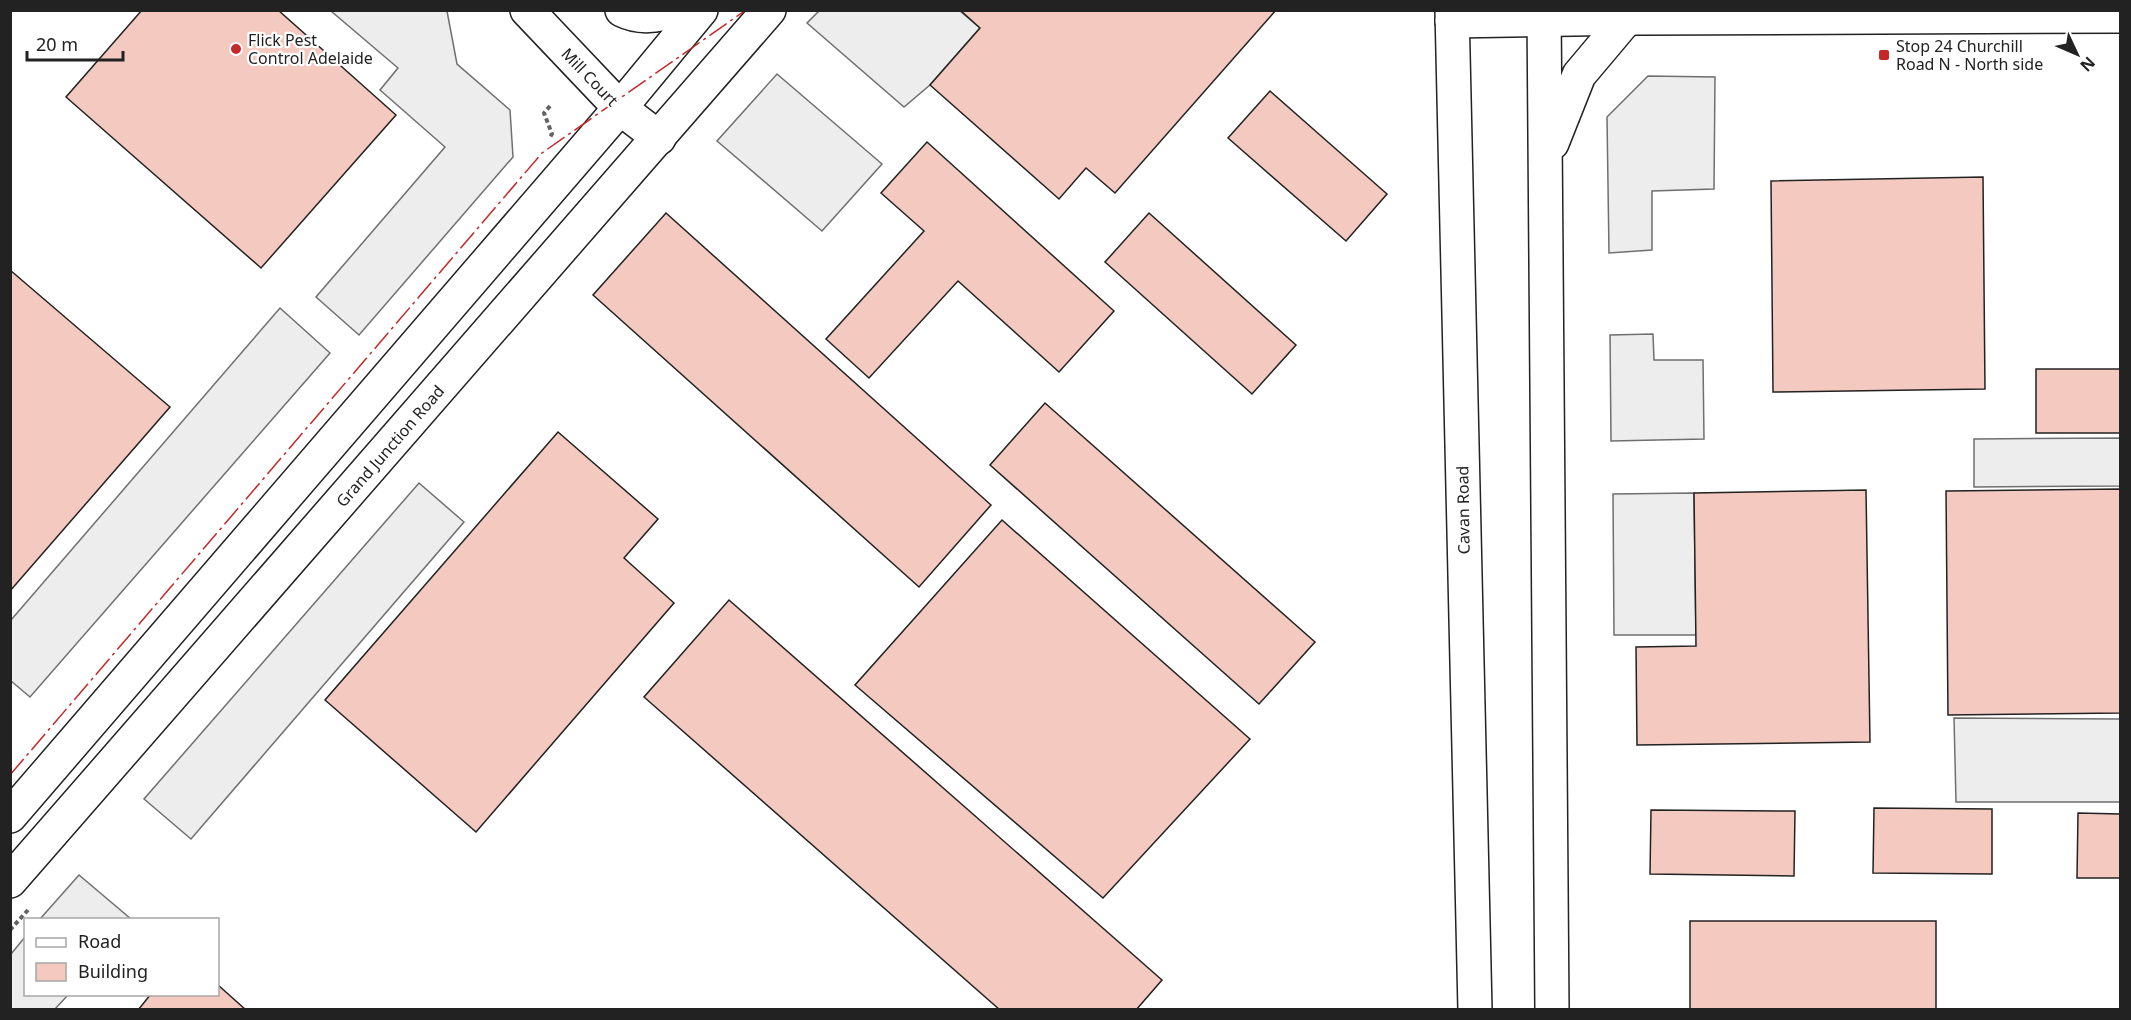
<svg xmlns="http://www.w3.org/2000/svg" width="2131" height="1020" font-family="'Noto Sans',sans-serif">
<rect width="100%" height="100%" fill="#fff"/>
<path fill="#ededed" stroke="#6f6f6f" stroke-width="1.5" d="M331 11H447L457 64 510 110 513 157 359 335 316 297 445 147 380 90 398 68Z
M960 11 980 28 930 85 904 107 807 23 819 11Z
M777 74 882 164 822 231 717 141Z
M1648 76 1715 77 1714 189 1652 191V250L1609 253 1607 117Z
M280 308 330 353 30 697 11 681V620Z
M1653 334 1654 360H1703L1704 439 1611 441 1610 335Z
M2120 438V486L1974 487V439Z
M419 483 464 522 191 839 144 799Z
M1694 493 1696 635H1614L1613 494Z
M1954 718 2120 719V802H1956Z
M79 875 131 919H40Z
M25 937 26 994 68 995 55 1009H11V954Z"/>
<path fill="#f3c9c0" stroke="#222" stroke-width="1.5" d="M142 10H278L396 115 261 268 66 97Z
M960 10H1276L1115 193 1086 168 1059 199 930 85 980 28Z
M1270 91 1387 194 1346 241 1228 138Z
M927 142 1114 311 1059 372 958 281 869 378 826 339 924 231 881 193Z
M1983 177 1985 389 1773 392 1771 181Z
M666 213 991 505 919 587 593 295Z
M1149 213 1296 345 1252 394 1105 262Z
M10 270 170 407 10 591Z
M2036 369H2120V433H2036Z
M1045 403 1315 642 1259 704 990 465Z
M558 432 658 519 624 558 674 603 476 832 325 700Z
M2120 489V713L1948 715 1946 491Z
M1866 490 1870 742 1637 745 1636 647 1696 646 1694 493Z
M1002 520 1250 739 1103 898 855 685Z
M729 600 1162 980 1136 1010H1000L644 697Z
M1874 808 1992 809V874L1873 873Z
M1651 810 1795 811 1794 876 1650 874Z
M2078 813 2120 814V878H2077Z
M1690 921H1936V1010H1690Z
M218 985 246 1010H138L151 994H218Z"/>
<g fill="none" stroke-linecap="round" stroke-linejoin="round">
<g stroke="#222" stroke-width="36">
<path id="minor" d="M527 10 620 108 659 138
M622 10C640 19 657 16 676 10
M1452 21 1639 18 2120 16"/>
</g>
<g stroke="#222" stroke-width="36">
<path id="major" d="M1452 10 1475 1010
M1544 10 1552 1010
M1552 143 1579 75 1627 18 1621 10"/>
</g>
<g stroke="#222" stroke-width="36">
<path id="highway" d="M10 816 620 108 701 10
M10 881 769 10"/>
</g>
<path stroke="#646464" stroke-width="4" stroke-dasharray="4.5 3" stroke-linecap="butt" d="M550 106 544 113 552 134 550 137
M10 930 28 910"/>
<use href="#minor" stroke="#fff" stroke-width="33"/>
<use href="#major" stroke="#fff" stroke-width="33"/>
<use href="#highway" stroke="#fff" stroke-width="33"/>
<path stroke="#c62828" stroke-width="1.5" stroke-dasharray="21 4.5 3 4.5" stroke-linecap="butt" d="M10 775 542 153 746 10"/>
</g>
<g fill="#c62828" stroke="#fff" stroke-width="2">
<circle cx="236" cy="49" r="6"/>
<rect x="1878" y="49" width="12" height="12" rx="3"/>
</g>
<g text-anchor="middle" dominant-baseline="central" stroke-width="4.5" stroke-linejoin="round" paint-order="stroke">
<g font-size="16" fill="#222" stroke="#fff" text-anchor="start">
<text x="248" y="40">Flick Pest<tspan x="248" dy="18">Control Adelaide</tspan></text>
<text x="1896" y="46">Stop 24 Churchill<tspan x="1896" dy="18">Road N - North side</tspan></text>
</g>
<g font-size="16" fill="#222" stroke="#fff">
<text transform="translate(590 77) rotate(46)">Mill Court</text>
<text transform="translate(390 446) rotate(-49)">Grand Junction Road</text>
<text transform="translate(1463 510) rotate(-91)">Cavan Road</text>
</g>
</g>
<rect width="2131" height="1020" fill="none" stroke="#222222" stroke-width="24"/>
<rect x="24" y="918" width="195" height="78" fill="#ffffff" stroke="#a7a7a7" stroke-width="1.5"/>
<rect x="36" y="938" width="30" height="9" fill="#ffffff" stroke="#a7a7a7" stroke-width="1.5"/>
<text x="78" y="948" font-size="18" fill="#222222">Road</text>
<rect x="36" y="963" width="30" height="18" fill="#f3c9c0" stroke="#a7a7a7" stroke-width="1.5"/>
<text x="78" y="978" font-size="18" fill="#222222">Building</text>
<g transform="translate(2077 54) rotate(134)" stroke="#ffffff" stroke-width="4.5" paint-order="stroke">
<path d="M0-4.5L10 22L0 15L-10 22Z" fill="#222222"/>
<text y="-9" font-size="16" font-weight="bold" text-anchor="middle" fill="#222222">N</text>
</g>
<path d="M27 51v9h96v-9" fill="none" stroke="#222222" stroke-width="3"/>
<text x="36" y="51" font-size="18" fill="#222222" stroke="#ffffff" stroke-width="4.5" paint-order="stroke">20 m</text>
</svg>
